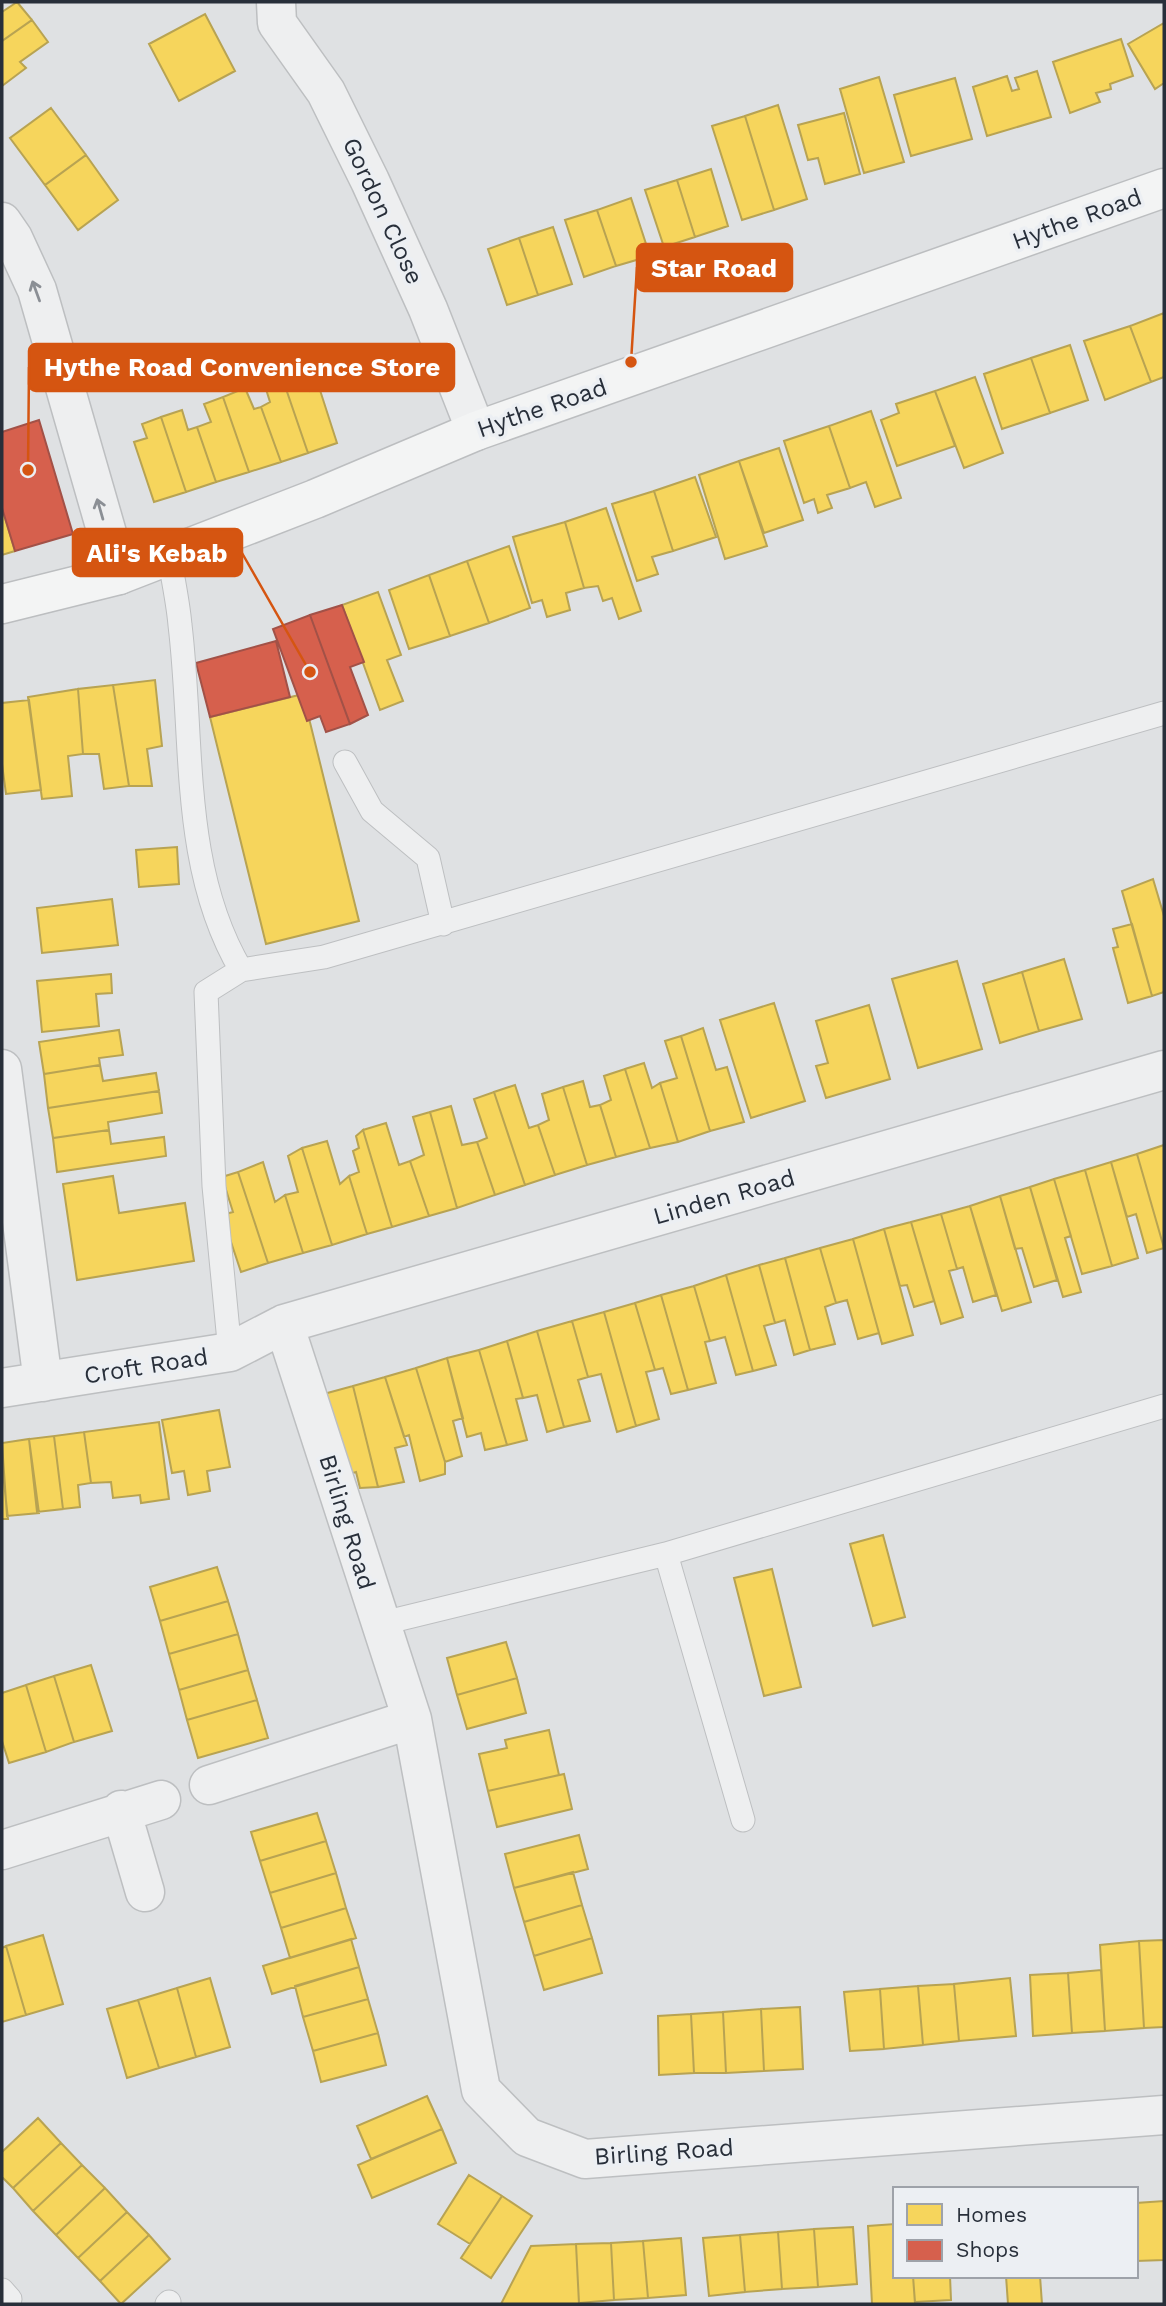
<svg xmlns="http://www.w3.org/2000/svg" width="1166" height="2306" font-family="'Work Sans',sans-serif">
<rect width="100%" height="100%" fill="#dfe1e3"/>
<path fill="#f6d55c" stroke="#b8a352" stroke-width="2" d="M17 2 32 20 2 41V12Z
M205 14 235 71 179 101 149 44Z
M32 20 48 42 20 62 26 68 2 86V41Z
M1164 23V83L1155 89 1128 44Z
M1121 39 1133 76 1110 84 1111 89 1096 93 1100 102 1070 113 1053 62Z
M1037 71 1051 117 987 136 973 87 1007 76 1012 91 1019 89 1015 78Z
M879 77 904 162 864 173 840 89Z
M955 78 972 139 911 156 894 95Z
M778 105 807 199 774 210 745 116Z
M51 108 86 155 45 185 10 138Z
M844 113 860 174 825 184 818 158 808 160 798 125Z
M745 116 774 210 742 220 712 126Z
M86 155 118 200 78 230 45 185Z
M711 169 728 226 695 237 677 180Z
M677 180 695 237 664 247 645 190Z
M631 198 650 256 616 266 597 210Z
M597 210 616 266 584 277 565 220Z
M553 227 572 284 538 295 519 238Z
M519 238 538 295 507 305 488 249Z
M1164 313V377L1151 382 1130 326Z
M1130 326 1151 382 1105 400 1084 341Z
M1070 345 1088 400 1050 413 1031 358Z
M1031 358 1050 413 1002 429 984 374Z
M304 372 310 391 319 387 337 443 308 453 283 380Z
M975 377 1003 453 964 468 935 391Z
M283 380 308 453 281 462 261 407 270 402 265 386Z
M245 388 254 409 261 407 281 462 249 472 223 397Z
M935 391 955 446 897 466 881 420 899 413 896 404Z
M223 397 249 472 216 482 197 427 211 422 204 404Z
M182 410 188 430 197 427 216 482 186 492 161 417Z
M871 411 901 498 875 507 866 482 850 488 829 426Z
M161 417 186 492 154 502 134 442 147 438 142 424Z
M829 426 850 488 827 495 832 508 818 513 814 499 804 503 784 441Z
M779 448 803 520 764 533 739 461Z
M739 461 767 546 725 559 699 475Z
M695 477 716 537 673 551 654 491Z
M654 491 673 551 652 557 658 574 637 581 612 504Z
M2 508 15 551 2 555Z
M606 508 641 611 619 619 612 598 603 601 598 586 584 588 565 522Z
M565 522 584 588 566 593 570 610 547 617 542 600 532 603 513 537Z
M509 546 530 608 489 623 467 561Z
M467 561 489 623 450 636 429 575Z
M429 575 450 636 409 649 389 590Z
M378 592 401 655 387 660 403 701 380 710 342 605Z
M155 680 162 746 147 749 152 786H129L113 685Z
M113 685 129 786 104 789 99 754H83L78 689Z
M78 689 83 754 68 756 72 796 42 799 28 697Z
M303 694 359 921 266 944 210 717Z
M29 700 41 790 6 794 2 764V703Z
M177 847 179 884 139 887 136 850Z
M1153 879 1164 916V992L1152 996 1122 891Z
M112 899 118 945 42 953 37 908Z
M1132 924 1152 996 1128 1003 1113 948 1118 947 1113 929Z
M1064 959 1082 1019 1039 1031 1022 972Z
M957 961 982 1049 918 1068 892 979Z
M1022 972 1039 1031 1000 1043 983 984Z
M111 974 112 993 96 994 99 1026 42 1032 37 981Z
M774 1003 805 1101 751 1118 720 1020Z
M869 1005 890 1079 826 1098 816 1066 828 1063 816 1021Z
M703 1028 716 1070 727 1067 744 1122 710 1131 681 1036Z
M119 1030 123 1055 99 1058 100 1065 44 1074 39 1042Z
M681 1036 710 1131 678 1142 660 1083 677 1078 665 1041Z
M644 1063 652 1088 660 1083 678 1142 650 1148 625 1069Z
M100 1065 103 1081 156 1073 159 1091 48 1108 44 1074Z
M625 1069 650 1148 616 1157 600 1105 611 1100 604 1076Z
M583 1081 590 1107 600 1105 616 1157 587 1165 563 1087Z
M515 1085 529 1128 538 1125 555 1175 525 1185 494 1092Z
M563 1087 587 1165 555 1175 538 1125 549 1120 542 1094Z
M159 1091 162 1113 108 1122 109 1130 53 1138 48 1108Z
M494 1092 525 1185 495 1195 477 1142 487 1138 474 1099Z
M451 1106 462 1145 477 1142 495 1195 457 1208 430 1112Z
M430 1112 457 1208 429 1216 410 1161 424 1155 413 1117Z
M386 1123 399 1165 410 1161 429 1216 392 1227 363 1130Z
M109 1130 111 1144 164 1137 166 1156 57 1172 53 1138Z
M363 1130 392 1227 367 1234 349 1176 359 1172 353 1151 359 1148 356 1136Z
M327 1141 340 1184 349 1176 367 1234 332 1245 302 1148Z
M1164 1145V1248L1137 1154Z
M302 1148 332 1245 303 1253 285 1195 298 1192 288 1156Z
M1137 1154 1164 1248 1147 1253 1136 1214 1127 1217 1111 1162Z
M263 1162 275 1202 285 1195 303 1253 268 1263 238 1172Z
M1111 1162 1138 1258 1112 1266 1085 1170Z
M1085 1170 1112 1266 1082 1274 1054 1179Z
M238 1172 268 1263 241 1272 222 1215 233 1212 222 1177Z
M113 1176 119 1213 185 1203 194 1261 77 1280 63 1184Z
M1054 1179 1071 1236 1065 1238 1081 1292 1063 1297 1030 1187Z
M1030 1187 1057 1280 1034 1287 1022 1248 1015 1249 1000 1196Z
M1000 1196 1031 1302 1002 1311 970 1206Z
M970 1206 996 1295 973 1302 963 1267 957 1269 941 1214Z
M941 1214 957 1269 949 1271 963 1317 941 1324 911 1222Z
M911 1222 934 1301 914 1307 907 1285 900 1286 884 1229Z
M884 1229 913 1335 882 1344 853 1239Z
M853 1239 879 1333 858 1339 847 1300 836 1303 820 1248Z
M820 1248 836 1303 825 1307 835 1344 810 1350 785 1258Z
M785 1258 810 1350 794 1355 785 1320 775 1323 759 1265Z
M759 1265 775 1323 764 1326 776 1365 753 1371 726 1275Z
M726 1275 753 1371 736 1375 725 1337 710 1341 694 1286Z
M694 1286 710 1341 705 1342 716 1383 688 1390 661 1295Z
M661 1295 688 1390 671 1394 663 1368 655 1370 635 1303Z
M635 1303 655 1370 646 1372 659 1419 636 1426 604 1312Z
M604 1312 636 1426 617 1432 601 1374 588 1377 572 1321Z
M572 1321 588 1377 578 1380 590 1421 564 1427 537 1331Z
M537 1331 564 1427 547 1432 537 1395 523 1398 507 1341Z
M507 1341 523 1398 516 1399 527 1440 507 1445 479 1350Z
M479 1350 507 1445 485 1450 481 1433 467 1437 447 1358Z
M447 1358 463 1418 453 1421 462 1456 445 1462 416 1368Z
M416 1368 445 1462V1474L420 1481 409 1435 404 1437 385 1377Z
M385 1377 407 1445 395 1448 404 1482 378 1487 353 1386Z
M353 1386 378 1487 360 1488 356 1472 343 1476 320 1395Z
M219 1410 230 1467 207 1471 210 1491 188 1495 184 1471 172 1473 162 1420Z
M159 1422 169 1499 141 1503 140 1495 113 1498 111 1482 91 1483 84 1432Z
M84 1432 91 1483 78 1485 80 1507 63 1509 54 1436Z
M54 1436 63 1509 37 1512 29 1439Z
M29 1439 39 1513 7 1516 2 1443Z
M2 1464 8 1519H2Z
M883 1535 905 1617 873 1626 850 1544Z
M217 1567 228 1601 160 1621 150 1587Z
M772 1569 801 1687 764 1696 734 1578Z
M228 1601 238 1634 169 1654 160 1621Z
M238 1634 248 1670 179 1690 169 1654Z
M506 1642 517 1678 457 1695 447 1658Z
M91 1665 112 1731 74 1742 54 1676Z
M248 1670 257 1700 187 1720 179 1690Z
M54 1676 74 1742 46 1752 26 1685Z
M517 1678 526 1713 467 1729 457 1695Z
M26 1685 46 1752 9 1763 2 1741V1693Z
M257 1700 268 1738 198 1758 187 1720Z
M549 1730 559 1775 488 1791 479 1754 507 1748 505 1740Z
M564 1774 572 1809 497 1827 488 1791Z
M317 1813 326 1841 260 1861 251 1832Z
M579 1835 588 1869 514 1888 505 1854Z
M326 1841 336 1873 270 1893 260 1861Z
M573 1872 582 1905 524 1922 514 1888Z
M336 1873 346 1908 281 1928 270 1893Z
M582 1905 592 1938 534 1956 524 1922Z
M346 1908 356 1938 290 1958 281 1928Z
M43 1935 63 2004 26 2015 6 1946Z
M592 1938 602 1973 544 1990 534 1956Z
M351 1939 359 1967 272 1994 263 1966Z
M1164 1940V2027L1144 2028 1139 1941Z
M1139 1941 1144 2028 1105 2031 1100 1945Z
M6 1946 26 2015 2 2022V1948Z
M359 1967 368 1999 303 2017 295 1986Z
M1101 1970 1105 2031 1072 2033 1068 1973Z
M1068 1973 1072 2033 1033 2036 1030 1975Z
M210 1978 230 2047 196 2057 177 1988Z
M1010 1978 1016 2036 959 2041 954 1984Z
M954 1984 959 2041 923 2045 918 1986Z
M918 1986 923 2045 884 2049 880 1989Z
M177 1988 196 2057 159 2068 138 2000Z
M880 1989 884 2049 850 2051 844 1992Z
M368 1999 378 2033 313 2051 303 2017Z
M138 2000 159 2068 127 2078 107 2009Z
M800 2007 803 2069 764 2071 761 2009Z
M761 2009 764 2071 726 2073 723 2012Z
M723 2012 726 2073H694L691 2014Z
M691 2014 694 2073 659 2075 658 2016Z
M378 2033 386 2065 321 2082 313 2051Z
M427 2096 442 2129 371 2159 357 2126Z
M38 2118 61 2143 13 2188 2 2177V2152Z
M442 2129 456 2163 372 2198 358 2165Z
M61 2143 82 2165 33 2211 13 2188Z
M82 2165 105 2188 56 2235 33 2211Z
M469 2175 502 2196 470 2244 438 2224Z
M105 2188 127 2212 78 2258 56 2235Z
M502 2196 532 2216 491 2278 461 2258Z
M1164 2201V2260L1136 2261V2203Z
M127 2212 149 2235 100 2281 78 2258Z
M895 2224V2276H913L915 2304H872L868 2226Z
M853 2227 857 2284 818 2287 814 2229Z
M814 2229 818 2287 782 2289 778 2232Z
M778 2232 782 2289 745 2292 740 2235Z
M149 2235 170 2259 121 2304 100 2281Z
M740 2235 745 2292 709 2296 703 2238Z
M681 2238 686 2295 648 2298 643 2241Z
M643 2241 648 2298 614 2300 611 2243Z
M611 2243 614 2300 579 2303 576 2244Z
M576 2244 579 2304H501L531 2246Z
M913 2276H950L951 2300 915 2302Z
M1006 2276H1040L1042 2304H1008Z"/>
<path fill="#d6604d" stroke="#a25147" stroke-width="2" d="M39 420 73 534 15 551 2 508V432Z
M342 605 364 662 350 667 368 715 350 724 310 615Z
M310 615 350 724 326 732 320 716 307 721 273 629Z
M276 641 290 697 210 717 196 663Z"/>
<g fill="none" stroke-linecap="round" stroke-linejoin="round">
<g stroke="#bdbfc1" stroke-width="25">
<path id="service" d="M169 556C173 579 178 602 180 625 194 741 180 867 241 970L206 992 214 1186 230 1352
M345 762 372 811 428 858 443 924
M241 970 324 957 1164 713
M666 1554 1164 1406
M379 1624 666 1554 743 1820
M2 2290 10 2299 4 2304
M167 2304 169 2302"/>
</g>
<g stroke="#bdbfc1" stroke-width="41">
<path id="minor" d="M276 2 277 23 326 92 370 181 428 309 476 431
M2 222 13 238 37 290 119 575
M2 1069 43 1382
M284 1324 412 1719 481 2090 527 2137 585 2159 1164 2115
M2 1388 230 1352 284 1324 1164 1070
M209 1785 412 1719
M121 1810 145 1892
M2 1850 161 1800"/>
</g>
<g stroke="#bcbec0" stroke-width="41">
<path id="primary" d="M2 604 119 575 315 499 476 431 1164 188"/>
</g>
<use href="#service" stroke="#eeeff0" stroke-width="23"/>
<use href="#minor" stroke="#eeeff0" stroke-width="38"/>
<use href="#primary" stroke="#f3f4f4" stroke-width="38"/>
</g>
<defs><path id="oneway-shaft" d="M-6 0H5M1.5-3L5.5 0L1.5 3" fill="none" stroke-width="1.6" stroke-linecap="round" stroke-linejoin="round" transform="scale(1.75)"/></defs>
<g stroke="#8b8f95">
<use href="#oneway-shaft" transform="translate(36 291) rotate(-110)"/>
<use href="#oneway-shaft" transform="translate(100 509) rotate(-106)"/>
</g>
<g text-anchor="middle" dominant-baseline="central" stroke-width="7" stroke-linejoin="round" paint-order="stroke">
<g font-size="24" fill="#282f3a" stroke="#eceff3">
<text transform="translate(383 211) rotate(65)">Gordon Close</text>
<text transform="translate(1077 219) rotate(-20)">Hythe Road</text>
<text transform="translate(542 408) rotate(-19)">Hythe Road</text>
<text transform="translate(724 1197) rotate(-16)">Linden Road</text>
<text transform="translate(146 1366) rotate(-9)">Croft Road</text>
<text transform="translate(347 1522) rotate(73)">Birling Road</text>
<text transform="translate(664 2152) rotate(-4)">Birling Road</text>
</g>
</g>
<path fill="none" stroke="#d55511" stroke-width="2.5" d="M631 362L637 267M28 470L29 367M310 672L242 553"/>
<g fill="#d55511" stroke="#eceff3" stroke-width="2.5">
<circle cx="631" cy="362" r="7"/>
<circle cx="28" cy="470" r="7"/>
<circle cx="310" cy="672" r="7"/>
</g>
<g fill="#d55511" stroke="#d55511" stroke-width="2.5">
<rect x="637" y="244" width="155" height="47" rx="7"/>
<rect x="29" y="344" width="425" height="47" rx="7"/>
<rect x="73" y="529" width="169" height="47" rx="7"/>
</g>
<g font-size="26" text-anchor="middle" font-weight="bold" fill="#fff">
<text x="714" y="277">Star Road</text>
<text x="242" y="376">Hythe Road Convenience Store</text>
<text x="157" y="562">Ali's Kebab</text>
</g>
<rect width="1166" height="2306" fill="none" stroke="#282f3a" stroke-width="7"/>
<rect x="893" y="2187" width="245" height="91" fill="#eceff3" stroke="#9ea2a9" stroke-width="2"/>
<rect x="907" y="2204" width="35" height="21" fill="#f6d55c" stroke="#9ea2a9" stroke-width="2"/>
<text x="956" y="2222" font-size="21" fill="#282f3a">Homes</text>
<rect x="907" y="2240" width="35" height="21" fill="#d6604d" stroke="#9ea2a9" stroke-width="2"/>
<text x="956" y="2257" font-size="21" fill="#282f3a">Shops</text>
</svg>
